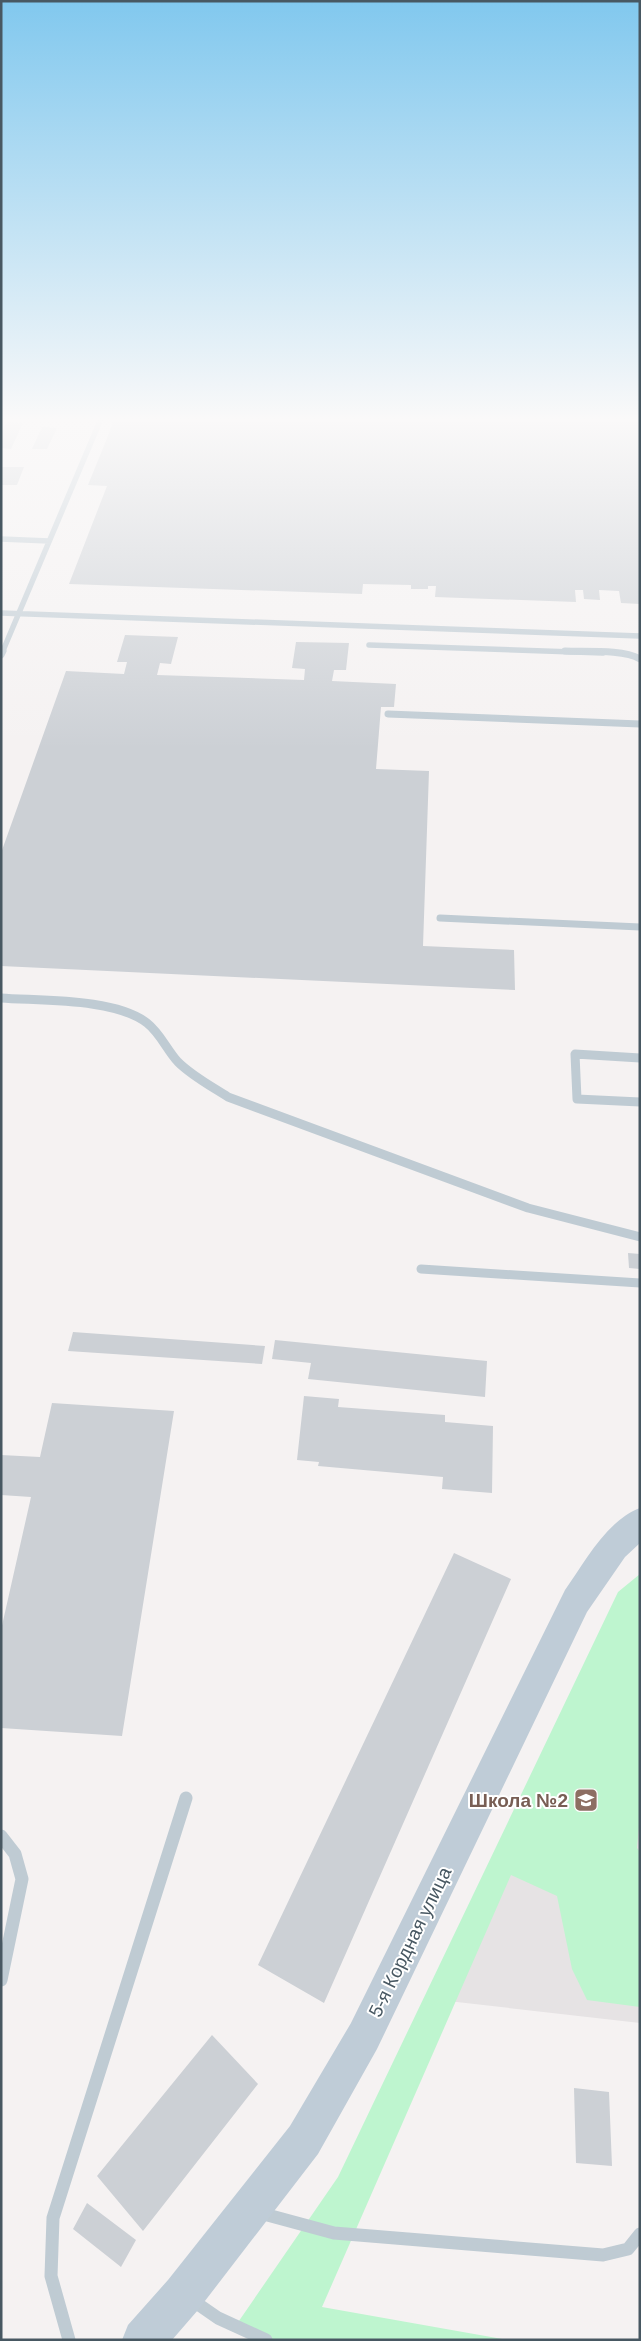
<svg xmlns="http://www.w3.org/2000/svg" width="641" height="2341" font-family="Helvetica,sans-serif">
<rect width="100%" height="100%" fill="#f5f2f2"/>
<path fill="#e6e3e4" d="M640 1584V2023L439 2000Z"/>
<path fill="#bef5cf" d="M640 1574V1816L637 1848 640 1852V2007L587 2000 572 1969 557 1896 511 1875 322 2307 508 2340H254L232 2331 338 2177 618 1592Z"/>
<path fill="#ccd0d5" d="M114 421H640V604L621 603 619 591 599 590 600 600 584 599 583 590H575L576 602 435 597 436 586H428V589H411V585L363 584 362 594 69 584 107 486 88 485Z
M7 422 23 423 11 449 1 448V434Z
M42 427 57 428 47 449H32Z
M1 467H24L17 485H1Z
M125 635 178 637 171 664 160 663 157 675 304 680 305 669 292 668 296 642 349 643 346 670H334L332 681 396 684 394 707H381L376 769 429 771 423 946 514 950 515 990 1 966V853L66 671 124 674 127 662H117Z
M628 1253 640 1254V1269L629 1268Z
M73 1332 265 1346 262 1364 68 1351Z
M275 1340 487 1361 485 1397 308 1379 311 1363 272 1359Z
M304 1396 339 1399 338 1407 445 1415V1422L493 1426 492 1493 442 1489 443 1477 318 1466 319 1462 297 1460Z
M52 1403 174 1411 122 1736 1 1728V1630L31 1497 1 1495V1455L40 1457Z
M454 1553 511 1579 324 2003 258 1965Z
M212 2035 258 2084 143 2231 97 2176Z
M574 2088 609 2092 612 2166 576 2163Z
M87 2203 136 2240 121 2267 73 2229Z"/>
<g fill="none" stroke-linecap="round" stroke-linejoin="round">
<path stroke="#bfcbd3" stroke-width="5.5" d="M1 539 49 541
M1 613 640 636
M369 645 603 653
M2 653 100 421"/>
<path stroke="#bfcbd3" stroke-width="7" d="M565 651C585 652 623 649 640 659
M1 655 3 651
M388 714 640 724
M440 918 640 927"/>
<path stroke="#bfcbd3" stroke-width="9" d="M1 998C41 1001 115 998 147 1023 160 1033 167 1050 178 1062 192 1076 211 1086 228 1097L528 1208 640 1237
M640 1058 575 1054 577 1099 640 1102
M421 1269 640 1283"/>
<path stroke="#bfcbd3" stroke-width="13" d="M1 1836 15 1854 22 1879 1 1980
M260 2213 334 2233 603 2255 628 2249 640 2234
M192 2300 218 2318 266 2340
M69 2340 51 2276 53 2218 186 1798"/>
<path fill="#bfccd7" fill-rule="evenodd" d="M640 1508V1543L625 1557 587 1612 377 2049 318 2154 198 2310 172 2340H122L128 2325 168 2280 290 2126 351 2023 565 1590C585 1562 606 1521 640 1508Z"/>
</g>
<linearGradient id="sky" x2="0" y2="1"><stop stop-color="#81c8ee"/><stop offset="0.56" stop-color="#faf9f9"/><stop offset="1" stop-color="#faf9f9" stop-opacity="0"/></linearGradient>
<rect width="641" height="749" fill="url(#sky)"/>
<defs>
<g id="school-square" transform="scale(1.25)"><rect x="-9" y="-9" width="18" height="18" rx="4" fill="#8d6e63" stroke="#fff"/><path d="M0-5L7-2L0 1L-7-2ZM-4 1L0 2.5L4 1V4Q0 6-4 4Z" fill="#fff"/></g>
</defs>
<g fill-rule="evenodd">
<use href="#school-square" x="586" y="1800"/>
</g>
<g text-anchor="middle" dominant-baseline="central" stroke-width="4" stroke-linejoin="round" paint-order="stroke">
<g font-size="19" font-weight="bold" fill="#785e54" stroke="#fff" text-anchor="end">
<text x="568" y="1800">Школа №2</text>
</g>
<g font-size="19" fill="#485862" stroke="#fff">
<text transform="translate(410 1942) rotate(-64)">5-я Кордная улица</text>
</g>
</g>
<rect width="641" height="2341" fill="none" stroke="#485862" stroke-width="5"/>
</svg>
